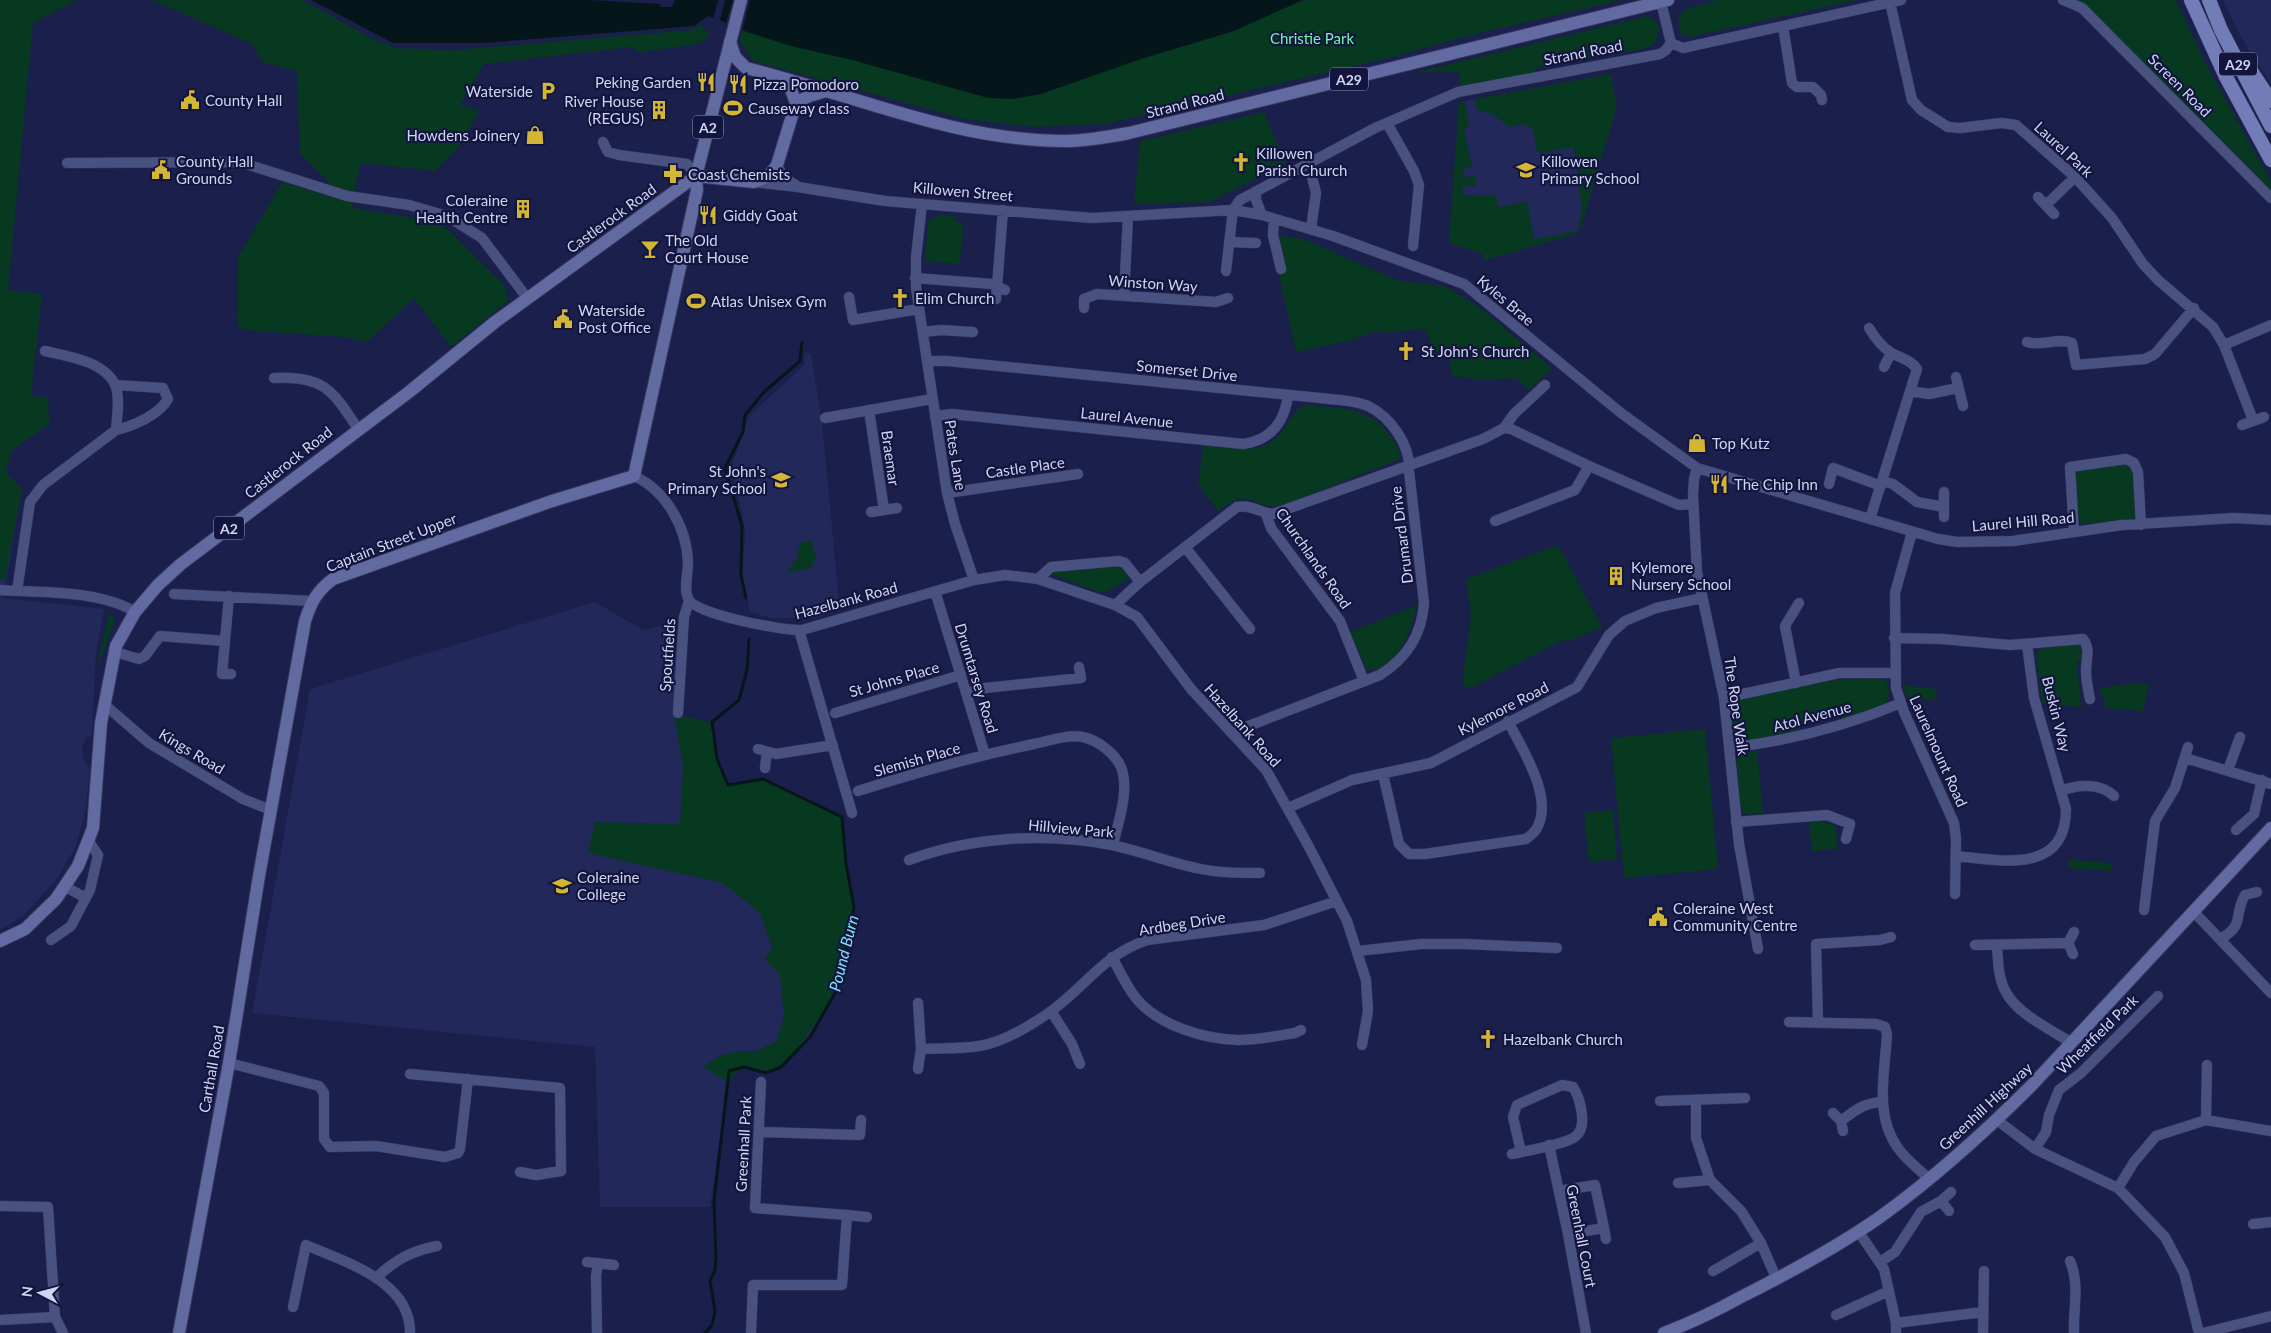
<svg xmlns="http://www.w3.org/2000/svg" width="2271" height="1333" font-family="Lato,sans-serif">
<rect width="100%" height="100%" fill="#1b1f4b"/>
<path fill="#222859" d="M0 0H34L8 290 42 294 31 396 48 397 49 424 11 451 6 473 22 489 3 598 104 609 96 653 92 735 87 737 82 747 84 760 90 770 85 814 75 848 57 879 23 916 0 930Z
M2223 0H2271V84L2242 39Z
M1611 74 1617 107 1579 233 1483 261V254L1449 243 1459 102Z
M805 352 811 354 822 422 840 611 815 618H771L750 612 742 574 745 534 742 511 731 468 749 416 804 365Z
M595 602 643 630 678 622 674 715 712 722 717 759 728 785 763 779 842 817 846 864 854 907 845 957 835 993 810 1037 771 1071 744 1067 729 1074 710 1207H600L595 1047 252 1013 310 689Z"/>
<path fill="#06391f" d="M0 0H77L33 23 8 290 42 294 31 396 48 397 49 424 11 451 6 473 22 489 5 579H0Z
M152 0H303L374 40 397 48 453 50 692 30 700 24 710 34 704 41 694 45 639 52 631 47 484 64 460 105 480 110 457 149 435 171 360 163 352 208 440 222 504 285 509 300 451 347 414 298 367 342 343 337 243 330 237 325 238 258 282 182 324 195 331 184 300 154 297 71 262 62 252 44Z
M1279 0H1303L1299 3 1306 0H1621L1463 37 1389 58 1105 124 1034 127 965 119 753 61 739 40 743 28Z
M1717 0H1858L1689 37 1680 33 1678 18 1685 9Z
M2076 0H2176L2205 63 2271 182V195L2256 174 2084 4Z
M1647 16 1655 20 1661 29 1658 31C1659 43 1652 46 1642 49L1536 68V73L1461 86 1458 71 1413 73Z
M1611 74 1617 107 1579 233 1483 261V254L1449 243 1459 102 1465 101 1469 125 1464 131 1472 167 1463 169 1464 177 1475 176 1476 186H1463V195L1496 196 1498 207 1527 202 1534 239 1577 231 1582 209 1574 147 1540 153 1537 150 1533 129 1525 124 1510 127C1504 123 1498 117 1491 114 1480 110 1477 115 1475 99Z
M1264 112 1285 164 1210 202 1134 204 1140 141Z
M938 215 957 216 954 221 962 222 964 231 959 264 925 261 928 222Z
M1270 235 1304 239 1396 280 1445 286 1483 310 1552 368 1529 390 1516 378 1482 380 1452 376 1448 349 1435 353 1425 329 1382 333 1379 330 1349 341 1296 352Z
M1305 405C1339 408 1372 407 1392 438 1397 445 1402 451 1398 460L1282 505C1256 513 1252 483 1218 511L1198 484 1204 444C1235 448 1265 458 1285 427 1292 417 1294 410 1305 405Z
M2126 464 2134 472 2137 511 2135 517 2129 520 2083 524 2078 518 2072 475 2075 470Z
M811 540 817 560 812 562 813 567 789 573 788 569 793 567 792 562 799 560 796 551 800 550 799 543Z
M1558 545 1602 627 1567 642 1565 640 1560 641 1471 688 1462 684 1471 618 1466 579Z
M1117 565 1123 566 1129 579 1106 592 1096 591 1051 574 1054 571Z
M1415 606H1417C1414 617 1411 627 1407 637 1403 645 1398 649 1396 658L1378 670H1367L1350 632Z
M110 612 113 615 114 623 98 667 99 653Z
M2078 643 2082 645 2085 657 2077 661 2081 707 2042 704 2036 653 2046 646Z
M1874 678 1886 680C1900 710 1863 713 1842 721L1840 713 1796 725 1798 733 1752 741 1737 738 1732 732V707L1742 697 1827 681Z
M2138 683 2149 684 2143 711 2105 708 2104 698 2099 688Z
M1902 685 1937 689 1936 700 1908 698Z
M674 715 712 722 717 759 728 785 763 779 842 817 846 864 854 907 845 957 827 1007 793 1055 771 1071 744 1067 728 1082 703 1067 720 1056 738 1051H756L776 1042 784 1016 780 975 765 959 772 947 760 913 723 883 588 853 595 822 680 824 683 767Z
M1705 729 1718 869 1624 878 1611 738Z
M1757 751 1763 813 1746 815 1741 809 1736 759 1740 753Z
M1613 810 1617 859 1589 862 1584 813Z
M1820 821 1836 825 1837 849 1812 851 1809 822Z
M2069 860 2111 863V871L2068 868Z"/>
<path fill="#04161a" d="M311 0H1303L1234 31 1141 59 1041 94 1013 99 988 98 852 60 791 46 747 32 708 16 694 26 484 43H393Z"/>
<path fill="#1b1f4b" d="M590 0H675L672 7H661L660 4Z
M718 0H725L720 20 726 23 733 0H750L742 32 713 20Z"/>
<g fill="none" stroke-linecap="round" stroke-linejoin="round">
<path stroke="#04161a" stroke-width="3" d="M746 598 741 575 742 526 725 468 743 432 745 415 764 392 800 361 802 342
M705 1333 712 1325 715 1311 710 1281 715 1270 716 1257 714 1201 729 1071 744 1067 766 1073 781 1067 810 1037 835 993 845 957 854 907 846 864 842 817 763 779 728 785 717 759 712 722 739 700 747 670 749 639"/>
<g stroke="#38385e" stroke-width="11">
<path id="minor" d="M2063 0 2082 8 2271 198
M1890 2 1912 100 1921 110 1948 127 1960 128 2001 123 2016 125 2075 177 2112 218 2143 264 2158 280 2213 327 2224 345 2253 420
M1783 26 1792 83 1797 87H1813L1821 95 1822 100
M1671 43 1683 48 1901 0
M1387 123 1414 171 1419 185 1413 246
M603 142 608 152 619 155 687 164 696 176
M67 163 240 162 347 196 409 205 447 216 482 238 528 299
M777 165 783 177 797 186
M754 182 798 187 885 201 1092 218 1233 210 1262 215 1333 236 1464 284 1621 413 1697 468 1938 539 1958 542 2013 541 2122 525 2234 518 2271 520
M1256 191V200L1262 215
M2038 197 2054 214
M922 204 916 257V288L947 493 955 524 974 580
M2046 205 2075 177
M1274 219 1273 235 1281 269
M1311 229 1316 193 1312 177
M1229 242 1256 243
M1226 271 1233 210 1240 200 1375 128 1458 92 1660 54 1666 50 1671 43 1661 2
M915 278 992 284 1005 290
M1124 296 1128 216
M849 297 853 320 919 309
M996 299 1003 210
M1084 308V299L1097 294 1216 302 1228 298
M1869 328C1875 338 1881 346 1890 352 1899 358 1911 359 1917 369L1870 519
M923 332 941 330 973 332
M2027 342C2042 347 2057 337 2072 343L2076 365 2145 359 2155 354 2194 308
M2224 345 2271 325
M927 361H947L1330 399C1342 400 1357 401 1368 406 1391 417 1411 446 1409 471L1424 603C1422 634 1407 658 1380 675L1246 727 1234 734
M1884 367 1891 353
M1956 377 1963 406
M274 378C324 375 333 391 358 429
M115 385 163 388 168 399C159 415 133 426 116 430
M1911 391 1929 394 1958 388
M869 410 884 510
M935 416 952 414 1243 444C1271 440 1284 423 1288 396
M825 418 932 399
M2242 425 2264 417
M1504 428 1514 414 1545 385
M1697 468 1694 479 1693 495 1697 572 1724 698 1739 844 1758 949
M634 476C666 490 687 528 688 563 688 574 683 590 689 600 698 615 784 631 802 630L974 580 1005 575 1038 579 1115 605 1137 617 1191 689 1266 770 1308 845 1347 921 1366 980 1368 1011 1362 1045
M1882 481 1893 484 1917 502 1944 507
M1829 484 1833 468 1881 486
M1944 492V517
M947 493 1078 474
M871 512 897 508
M1266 514 1271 528 1340 621 1364 681
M1495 521 1575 490 1589 466
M1912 532 1895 593 1896 688 1904 712 1954 823 1956 839 1955 894
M2074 532 2070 467 2126 459 2134 463 2138 472 2141 525
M1185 547 1250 629
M1038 579 1051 567 1119 561 1125 563 1140 582
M0 590C41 593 100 590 135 612
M17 591 30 502 43 485 116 430C117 416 120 401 116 387 106 361 67 356 45 351
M935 591 985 755
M174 594 311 601
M229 596 222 674H231
M1115 605 1140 582 1237 507C1251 504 1260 513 1273 514L1483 439 1504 428 1511 429 1589 466 1679 505 1693 504
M799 630 852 813
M1894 638 1942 639 2010 645 2083 639C2091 650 2086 657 2086 670 2086 680 2088 690 2090 699
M115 652 139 659 145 656 160 636 225 641
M1796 683 1785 626 1799 603
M966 693 985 688 1081 678 1079 667
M1724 698 1839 673H1895
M105 705 149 743 243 799 271 810
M678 713 684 617 689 601
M835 713 961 675
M1729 748C1788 741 1846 726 1901 703
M758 749 776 754 833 745
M2185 758 2271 784
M765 768 767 752
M2228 770 2240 737
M1383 774 1399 844 1409 854H1425L1526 839C1530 836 1535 832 1537 828 1554 797 1522 749 1508 721
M858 791C915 773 975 756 1034 744 1049 741 1068 734 1083 737 1097 740 1115 753 1121 767 1130 791 1118 822 1113 845
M2061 791C2077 784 2101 783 2114 796
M1288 808 1352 780 1431 763 1577 687 1609 635 1625 621 1656 608 1702 598
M1736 822 1827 815 1850 824 1846 839
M2236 830 2254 814 2262 780
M1956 856C2003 861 2066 874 2066 809L2034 698 2027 644
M909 860C971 837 1047 832 1112 845 1140 851 1168 862 1196 868 1217 873 1239 873 1260 873
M64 886 86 898
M2144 910 2155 821 2175 788 2188 747
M2193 911 2271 993
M2220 939C2246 925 2233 915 2245 895L2257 892
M51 940 71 926 90 890 98 855 88 840
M1975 945 2068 943
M1997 945C1998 961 1998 980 2007 994 2018 1014 2053 1031 2072 1043
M1358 951 1421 944H1464L1557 948
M2073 954 2068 943 2074 932
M1112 957C1119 970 1126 985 1135 997 1157 1025 1203 1039 1238 1040 1257 1040 1276 1036 1295 1033L1301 1030
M918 1003 921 1049 918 1069
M1051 1011 1072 1044 1080 1064
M1789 1022 1876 1024 1885 1027 1887 1034C1885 1072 1874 1115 1898 1148 1906 1160 1919 1169 1929 1179
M1818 1022 1816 944 1880 940 1891 937
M921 1049C940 1048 960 1049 979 1046 1004 1042 1030 1026 1050 1012 1086 986 1103 955 1147 940L1264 925 1337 901
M229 1063 319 1086 324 1093V1139L330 1147 376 1146 445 1157 458 1153 460 1149 468 1079
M410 1074 560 1088 561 1171 536 1175 520 1172
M1696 1100V1138L1710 1180 1741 1211 1761 1243 1777 1280
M1660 1101 1745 1098
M1833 1113 1841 1121 1843 1131
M1997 1120 2035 1149 2118 1188 2165 1237 2184 1273 2199 1333
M2206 1120 2207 1065
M1841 1121C1855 1110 1864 1103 1882 1102
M759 1132 860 1135 861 1120
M1549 1145 1568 1234 1586 1333
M2035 1149 2046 1132 2049 1115 2059 1090 2081 1073 2158 996
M1512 1154C1525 1151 1568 1144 1576 1136 1588 1126 1580 1098 1573 1087L1562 1085 1517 1105 1513 1117 1521 1152
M1678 1183 1710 1180
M2118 1188 2134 1162 2156 1136 2206 1120 2271 1131
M1559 1191 1595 1185 1604 1228 1568 1234
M1941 1201 1949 1211
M0 1206 48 1207 55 1317 63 1333
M847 1215 867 1217
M2253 1224 2271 1222
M1604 1228 1606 1239
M1858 1231 1884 1269 1896 1323
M2070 1261C2080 1284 2073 1309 2074 1333
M587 1262 614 1265
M1880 1262 1895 1252 1921 1212 1941 1201 1951 1192
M1713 1271 1761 1243
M376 1278C395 1260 411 1251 437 1246
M293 1307 306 1245C345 1262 411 1281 410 1333
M1836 1315 1889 1291
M0 1320 55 1317
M597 1333 596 1276 598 1264
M751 1333 753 1285H842L847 1215 755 1208 761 1082
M1896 1333V1323L1983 1312
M1983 1333 1984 1271
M2203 1333 2271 1316"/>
</g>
<g stroke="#38385e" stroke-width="14">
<path id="major" d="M730 42 735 57 746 68C851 94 955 141 1065 141 1086 141 1108 137 1129 133L1668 0
M796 103 809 96 826 91
M696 176 754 182 769 176 777 165 796 103 787 79
M0 941 25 929 56 899 78 866 93 828 101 723 116 646 135 612 158 585 181 564 409 392 495 322 696 176
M179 1333 229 1063 259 876 305 621C311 602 317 591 333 579L552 501 634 476 697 190 696 176 741 0
M1664 1333C1690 1323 1714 1312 1739 1298 1787 1274 1836 1248 1880 1217 1934 1178 1985 1132 2032 1085L2271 828"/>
</g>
<g stroke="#38385e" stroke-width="15">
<path id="highway" d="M2191 0 2226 77 2271 160
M2209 0 2221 30 2271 126
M2251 71 2271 101"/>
</g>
<use href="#minor" stroke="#495181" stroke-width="10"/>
<use href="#major" stroke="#626ba1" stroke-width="12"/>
<use href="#highway" stroke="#727cb7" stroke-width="14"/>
</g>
<defs>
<g id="restaurant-bare" transform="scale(1.5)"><path d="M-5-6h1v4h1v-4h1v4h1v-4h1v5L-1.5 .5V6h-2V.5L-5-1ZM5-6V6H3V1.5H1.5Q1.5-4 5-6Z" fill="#d4b635" stroke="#13153f" stroke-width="2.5" paint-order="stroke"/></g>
<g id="parking-bare" transform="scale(1.5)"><path d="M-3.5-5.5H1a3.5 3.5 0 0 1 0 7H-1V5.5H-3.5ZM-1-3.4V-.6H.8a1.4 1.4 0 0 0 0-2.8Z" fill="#d4b635" stroke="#13153f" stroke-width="2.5" paint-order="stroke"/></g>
<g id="civic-bare" transform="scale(1.5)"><path d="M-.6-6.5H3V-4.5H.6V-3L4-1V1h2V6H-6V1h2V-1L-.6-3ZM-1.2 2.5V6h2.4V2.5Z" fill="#d4b635" stroke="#13153f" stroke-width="2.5" paint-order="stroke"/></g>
<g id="stadium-bare" transform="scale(1.5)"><path d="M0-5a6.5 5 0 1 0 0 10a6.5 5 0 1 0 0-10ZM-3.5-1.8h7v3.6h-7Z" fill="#d4b635" stroke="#13153f" stroke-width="2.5" paint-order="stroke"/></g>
<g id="building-bare" transform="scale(1.5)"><path d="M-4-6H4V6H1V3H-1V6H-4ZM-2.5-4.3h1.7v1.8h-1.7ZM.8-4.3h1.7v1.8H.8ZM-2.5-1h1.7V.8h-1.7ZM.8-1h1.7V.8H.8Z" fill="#d4b635" stroke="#13153f" stroke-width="2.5" paint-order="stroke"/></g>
<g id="shop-bare" transform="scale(1.5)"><path d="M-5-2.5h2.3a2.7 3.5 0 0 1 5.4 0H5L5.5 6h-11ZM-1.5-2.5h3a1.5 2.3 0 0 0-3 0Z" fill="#d4b635" stroke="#13153f" stroke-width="2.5" paint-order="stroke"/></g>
<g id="church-bare" transform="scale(1.5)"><path d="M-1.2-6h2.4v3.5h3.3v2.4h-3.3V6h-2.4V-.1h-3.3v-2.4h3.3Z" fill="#d4b635" stroke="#13153f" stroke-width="2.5" paint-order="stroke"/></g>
<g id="school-bare" transform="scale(1.5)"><path d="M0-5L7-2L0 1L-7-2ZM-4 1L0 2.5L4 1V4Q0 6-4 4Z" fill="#d4b635" stroke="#13153f" stroke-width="2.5" paint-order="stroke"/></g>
<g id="pharmacy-bare" transform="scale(1.5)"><path d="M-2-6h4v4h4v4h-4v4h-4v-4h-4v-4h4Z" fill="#d4b635" stroke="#13153f" stroke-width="2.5" paint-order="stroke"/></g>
<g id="bar-bare" transform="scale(1.5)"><path d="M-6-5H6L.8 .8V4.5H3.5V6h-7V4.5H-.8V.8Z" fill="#d4b635" stroke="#13153f" stroke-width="2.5" paint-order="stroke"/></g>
</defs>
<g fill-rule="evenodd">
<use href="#restaurant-bare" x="706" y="82"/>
<use href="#restaurant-bare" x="738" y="84"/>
<use href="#parking-bare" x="548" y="91"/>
<use href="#civic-bare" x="190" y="100"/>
<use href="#stadium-bare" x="733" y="108"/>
<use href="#building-bare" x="659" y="110"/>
<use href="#shop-bare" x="535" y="135"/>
<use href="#church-bare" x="1241" y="162"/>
<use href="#civic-bare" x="161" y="170"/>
<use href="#school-bare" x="1526" y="170"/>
<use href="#pharmacy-bare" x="673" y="174"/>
<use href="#building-bare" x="523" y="209"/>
<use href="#restaurant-bare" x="708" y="215"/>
<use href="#bar-bare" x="650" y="249"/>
<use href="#church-bare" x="900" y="298"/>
<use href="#stadium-bare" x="696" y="301"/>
<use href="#civic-bare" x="563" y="319"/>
<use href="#church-bare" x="1406" y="351"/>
<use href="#shop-bare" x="1697" y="443"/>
<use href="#school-bare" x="781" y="480"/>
<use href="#restaurant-bare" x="1719" y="484"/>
<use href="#building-bare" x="1616" y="576"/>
<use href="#school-bare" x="562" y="886"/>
<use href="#civic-bare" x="1658" y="917"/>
<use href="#church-bare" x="1488" y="1039"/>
</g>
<g text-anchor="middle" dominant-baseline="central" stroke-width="4.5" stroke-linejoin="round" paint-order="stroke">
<g fill="#13153f" stroke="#969bbc" stroke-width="1">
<rect x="2219" y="52.5" width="38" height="23" rx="4"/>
<rect x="1330" y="67.5" width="38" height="23" rx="4"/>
<rect x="693" y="115.5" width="30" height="23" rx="4"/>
<rect x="214" y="516.5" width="30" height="23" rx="4"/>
</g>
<g font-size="14" font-weight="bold" fill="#ced5f1">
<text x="2238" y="64">A29</text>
<text x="1349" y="79">A29</text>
<text x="708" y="127">A2</text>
<text x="229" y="528">A2</text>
</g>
<g font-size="15" fill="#71f8a9" stroke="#13153f">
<text x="1312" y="38">Christie Park</text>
</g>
<g font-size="15" fill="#ced5f1" stroke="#13153f">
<text transform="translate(1583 52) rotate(-11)">Strand Road</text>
<text transform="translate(2180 85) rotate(45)">Screen Road</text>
<text transform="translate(1185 103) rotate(-14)">Strand Road</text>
<text transform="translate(2064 149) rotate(43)">Laurel Park</text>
<text transform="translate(963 191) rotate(5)">Killowen Street</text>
<text transform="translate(611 218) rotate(-36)">Castlerock Road</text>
<text transform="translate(1153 283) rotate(4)">Winston Way</text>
<text transform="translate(1506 300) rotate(40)">Kyles Brae</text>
<text transform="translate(1187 370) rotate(6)">Somerset Drive</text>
<text transform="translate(1127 417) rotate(6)">Laurel Avenue</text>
<text transform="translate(956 455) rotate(81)">Pates Lane</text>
<text transform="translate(891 458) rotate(82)">Braemar</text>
<text transform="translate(288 462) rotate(-38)">Castlerock Road</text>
<text transform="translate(1025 467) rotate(-8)">Castle Place</text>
<text transform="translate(2023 521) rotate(-5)">Laurel Hill Road</text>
<text transform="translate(1401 535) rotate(-97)">Drumard Drive</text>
<text transform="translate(391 542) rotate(-21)">Captain Street Upper</text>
<text transform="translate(1314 558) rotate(55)">Churchlands Road</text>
<text transform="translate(846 600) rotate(-15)">Hazelbank Road</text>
<text transform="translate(667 655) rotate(-86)">Spoutfields</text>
<text transform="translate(977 678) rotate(73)">Drumtarsey Road</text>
<text transform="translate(894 679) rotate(-16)">St Johns Place</text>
<text transform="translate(1737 706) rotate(82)">The Rope Walk</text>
<text transform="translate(1503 708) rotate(-27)">Kylemore Road</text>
<text transform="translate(2057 714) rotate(76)">Buskin Way</text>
<text transform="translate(1812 716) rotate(-15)">Atol Avenue</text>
<text transform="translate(1243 725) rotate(48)">Hazelbank Road</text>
<text transform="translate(192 751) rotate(31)">Kings Road</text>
<text transform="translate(1939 751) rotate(66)">Laurelmount Road</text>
<text transform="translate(917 759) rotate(-16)">Slemish Place</text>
<text transform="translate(1071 828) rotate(5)">Hillview Park</text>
<text transform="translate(1182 923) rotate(-9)">Ardbeg Drive</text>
<text transform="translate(2097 1034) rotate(-44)">Wheatfield Park</text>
<text transform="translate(211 1069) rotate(-80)">Carthall Road</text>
<text transform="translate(1985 1106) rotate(-43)">Greenhill Highway</text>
<text transform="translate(743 1144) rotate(-87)">Greenhall Park</text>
<text transform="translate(1582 1236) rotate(79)">Greenhall Court</text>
</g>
<g font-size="15" fill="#ced5f1" stroke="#13153f" text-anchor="start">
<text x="691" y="82" text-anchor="end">Peking Garden</text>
<text x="753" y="84">Pizza Pomodoro</text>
<text x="533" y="91" text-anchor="end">Waterside</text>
<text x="205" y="100">County Hall</text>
<text x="644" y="101" text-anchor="end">River House<tspan x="644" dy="17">(REGUS)</tspan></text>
<text x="748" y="108">Causeway class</text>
<text x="520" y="135" text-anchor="end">Howdens Joinery</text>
<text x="1256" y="153">Killowen<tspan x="1256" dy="17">Parish Church</tspan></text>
<text x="176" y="161">County Hall<tspan x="176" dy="17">Grounds</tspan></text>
<text x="1541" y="161">Killowen<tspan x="1541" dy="17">Primary School</tspan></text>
<text x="688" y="174">Coast Chemists</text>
<text x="508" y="200" text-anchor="end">Coleraine<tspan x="508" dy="17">Health Centre</tspan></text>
<text x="723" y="215">Giddy Goat</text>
<text x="665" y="240">The Old<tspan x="665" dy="17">Court House</tspan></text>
<text x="915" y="298">Elim Church</text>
<text x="711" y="301">Atlas Unisex Gym</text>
<text x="578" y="310">Waterside<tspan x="578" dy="17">Post Office</tspan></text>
<text x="1421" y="351">St John's Church</text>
<text x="1712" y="443">Top Kutz</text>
<text x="766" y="471" text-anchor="end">St John's<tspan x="766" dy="17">Primary School</tspan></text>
<text x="1734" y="484">The Chip Inn</text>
<text x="1631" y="567">Kylemore<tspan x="1631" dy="17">Nursery School</tspan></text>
<text x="577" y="877">Coleraine<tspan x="577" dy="17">College</tspan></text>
<text x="1673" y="908">Coleraine West<tspan x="1673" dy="17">Community Centre</tspan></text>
<text x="1503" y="1039">Hazelbank Church</text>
</g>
<g font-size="16" font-style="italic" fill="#80e1f8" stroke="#13153f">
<text transform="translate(843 953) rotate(-76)">Pound Burn</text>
</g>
</g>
<g transform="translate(40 1293) rotate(276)" stroke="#13153f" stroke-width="4" paint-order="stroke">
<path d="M0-4L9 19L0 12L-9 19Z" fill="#ced5f1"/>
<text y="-8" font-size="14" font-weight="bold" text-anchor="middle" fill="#ced5f1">N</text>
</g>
</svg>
